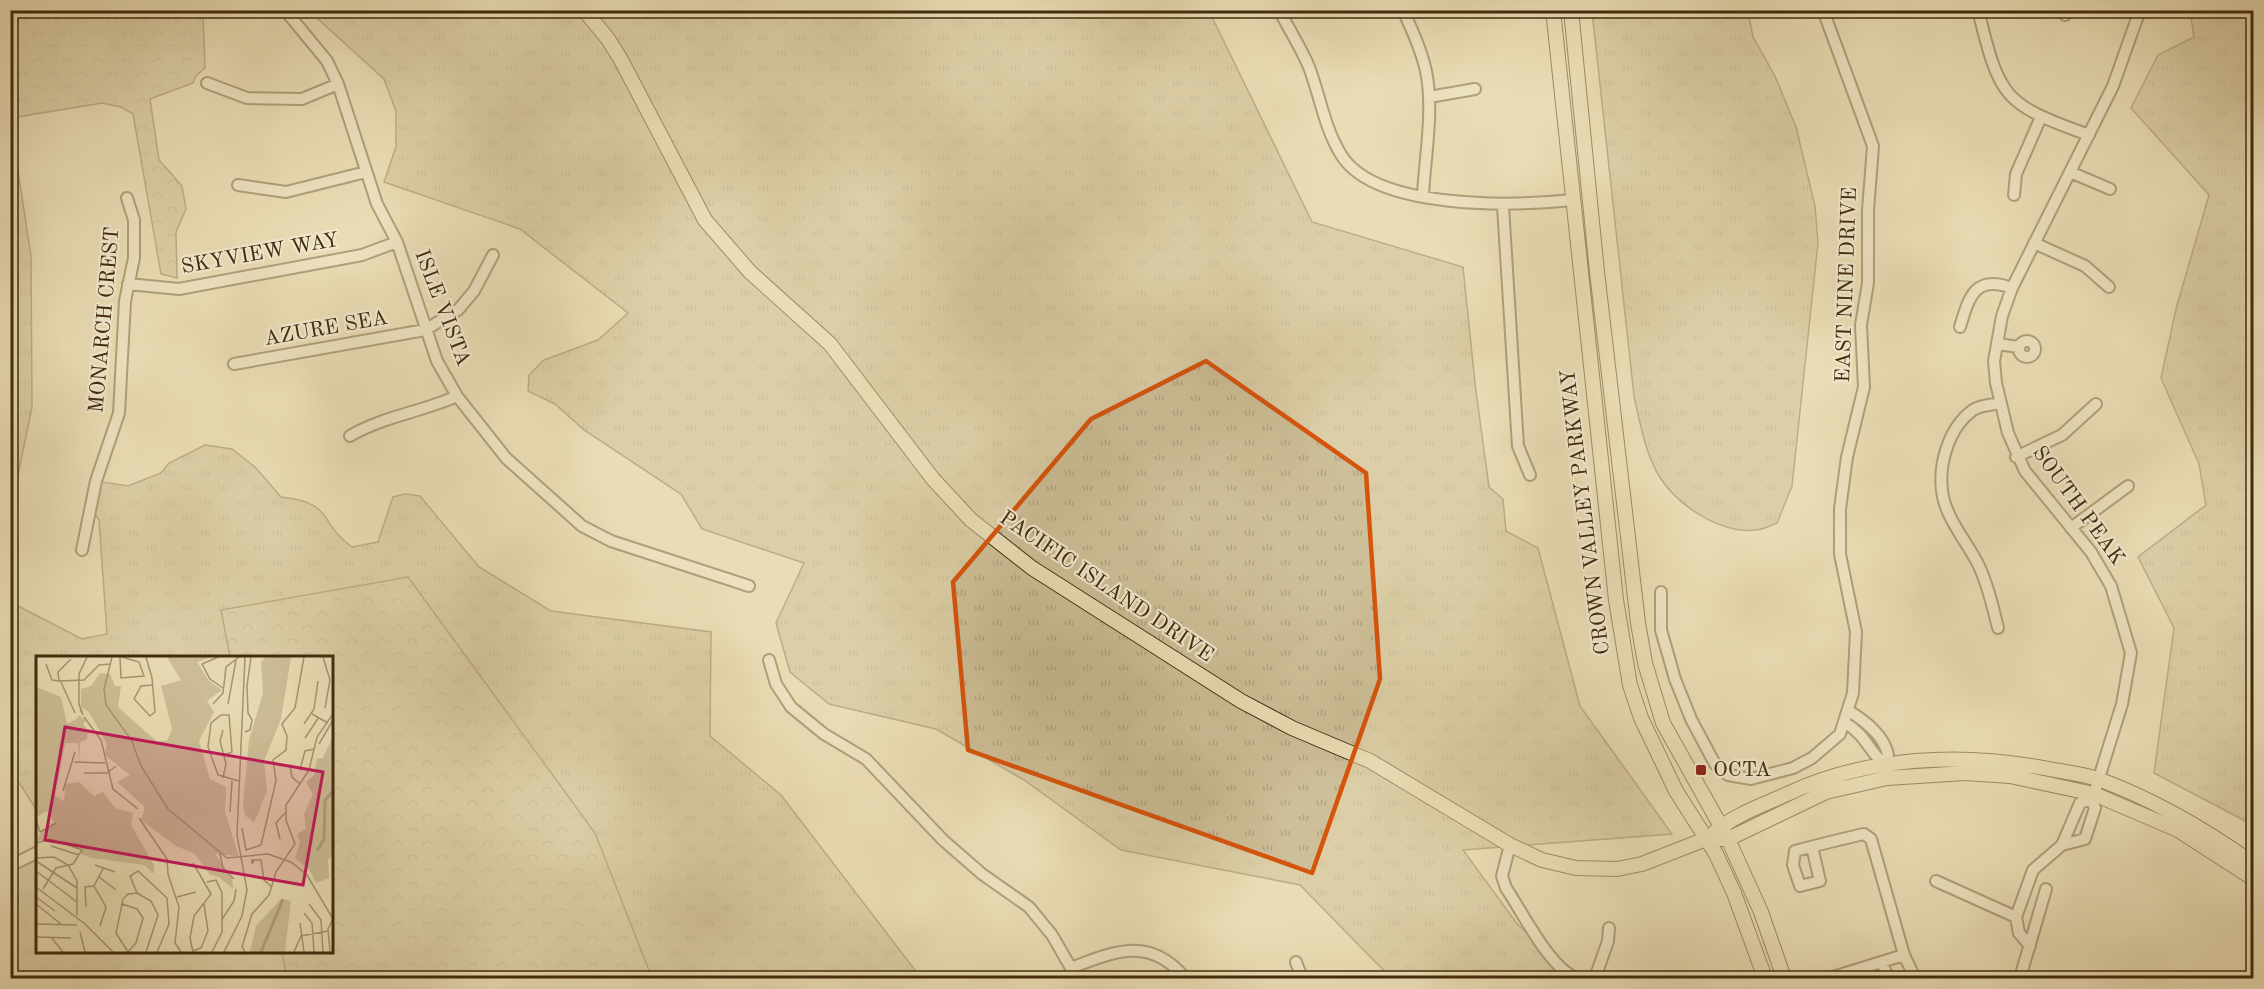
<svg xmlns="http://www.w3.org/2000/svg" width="2264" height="989" font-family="'Old Standard TT',serif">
<defs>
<pattern id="grass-tufts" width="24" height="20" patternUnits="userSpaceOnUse" patternTransform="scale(1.5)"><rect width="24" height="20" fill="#cdbf98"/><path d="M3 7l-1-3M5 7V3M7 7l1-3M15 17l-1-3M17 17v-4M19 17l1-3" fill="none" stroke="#b1a482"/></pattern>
<pattern id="park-crowns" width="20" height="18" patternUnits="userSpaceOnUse" patternTransform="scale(1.5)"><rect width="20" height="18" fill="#cdbf98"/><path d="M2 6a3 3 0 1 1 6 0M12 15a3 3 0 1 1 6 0" fill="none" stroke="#b1a482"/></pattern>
</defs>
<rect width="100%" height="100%" fill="#eaddb5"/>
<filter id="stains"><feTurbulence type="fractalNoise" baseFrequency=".00333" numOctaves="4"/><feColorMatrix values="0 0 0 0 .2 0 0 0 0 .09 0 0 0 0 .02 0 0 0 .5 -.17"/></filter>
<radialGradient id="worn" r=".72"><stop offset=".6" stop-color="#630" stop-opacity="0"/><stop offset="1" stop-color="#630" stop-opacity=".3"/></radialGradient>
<path fill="url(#grass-tufts)" stroke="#877552" stroke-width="1.5" d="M309 11H1209L1312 222 1463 267 1475 383 1489 487 1503 499 1506 531 1538 548 1580 706 1672 834 1463 850 1518 925 1581 978H1391L1300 885 1121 850 1024 780 936 729 829 704 790 672 776 623 804 563 702 529 681 494 584 430 555 404 528 391 529 375 544 360 598 340 628 313 520 229 384 182 396 147V111L384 79Z
M1592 11H1748L1753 37 1775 76 1796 127 1815 206 1818 243 1792 486 1777 523C1771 525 1763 530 1756 530 1720 534 1677 505 1659 476 1645 452 1640 423 1634 396Z
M2190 11H2253V825L2154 773 2174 628 2138 557 2206 505 2199 464 2161 378 2176 309 2209 195 2131 108 2158 55 2194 37Z
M10 118 31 256 32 407 11 510Z
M205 445 232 449 255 467 281 497C336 503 317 522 352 547L378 542 393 497 405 494 420 496 479 567 551 611 711 632 710 736 781 795 921 978H145L42 971C30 972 22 978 11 978V862L37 849 38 952H332V658H38L37 811 20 784 11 776 10 577 18 606 82 639 107 634 99 520 91 508 96 481 128 486 161 473 169 463Z"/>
<path fill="url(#park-crowns)" stroke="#877552" stroke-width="1.5" d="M11 10 203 11 205 68 196 76 193 83 150 99 159 160 182 186 186 209 176 232 177 278 161 274 133 114 121 107 102 103 11 118Z
M408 577 595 833 652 978H287L282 952H332V658L230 657 221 610Z"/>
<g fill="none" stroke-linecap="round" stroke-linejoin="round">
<g stroke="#6b5837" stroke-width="14">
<path id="minor" d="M285 10 327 61 338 84 377 204 397 242 437 361 457 396 506 458 582 526 611 541 749 586
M1279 10C1289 29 1301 48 1309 67 1320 96 1324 126 1340 153 1373 211 1515 206 1573 200
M1403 10C1412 30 1421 49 1426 71 1434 110 1425 156 1423 195
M1978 10C2000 99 2003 104 2089 135
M2064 10 2065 15
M207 83 247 98 302 99 338 84
M1429 97 1475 89
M2070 172 2110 189
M238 185 286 192 366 172
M2014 195 2016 174 2041 117
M1503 206 1518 446 1530 475
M2034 243 2085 266 2109 287
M128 284 179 289 362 255 397 242
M1960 327C1969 297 1975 274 2012 288
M2019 349a8 8 0 1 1 16 0a8 8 0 1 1-16 0Z
M1997 344 2019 347
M234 364 425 330 458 310 474 291 493 255
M350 436C384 416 422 412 457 396
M2016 457 2062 435 2096 404
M2071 528 2128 486
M82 550 96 481 119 413 125 301 134 258V220L127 198
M1661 592V630L1675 679 1691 719 1715 764 1728 775 1751 779 1793 768 1812 758 1840 734 1853 693 1856 632 1840 554V509L1847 457 1864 387 1861 325 1868 283V210L1873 146 1823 10
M1998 628C1993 607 1988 586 1979 566 1968 543 1949 523 1943 497 1937 467 1948 428 1973 410 1980 405 1992 405 2000 403
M769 660 776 684 791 707 824 734 866 759 943 840 982 874 1029 907 1052 935 1071 968 1073 978
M1849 711C1865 721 1884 735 1888 755L1884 764 1886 771
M1844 722C1866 735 1868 750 1884 764
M1510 845 1502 876 1506 888C1523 913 1549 967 1576 978
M2062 845 2085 839 2095 808 2091 799
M1812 847 1820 881 1800 886 1793 865 1795 851C1818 845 1841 839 1864 834L1871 839 1904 955 1915 978
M10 866 38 852
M1936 881 2016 917
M2030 946 2019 933 2016 917 2033 870 2062 845 2080 803 2091 799 2094 794 2122 704 2131 653 2111 586 2091 552 2025 471 2008 433 1996 383 1994 361 2002 316 2012 288 2113 86 2140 10
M1296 962 1302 978
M1882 962 1888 978
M1071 968C1115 951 1150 936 1185 978
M1833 977 1904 955
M49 978H76
M1595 978 1608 941 1609 928
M2020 978 2046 889"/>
</g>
<g stroke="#412b0d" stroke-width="16">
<path id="major" d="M584 10 608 39 620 58 705 220 750 272 830 344 933 479 971 520 1032 568 1241 701 1292 728 1370 761 1510 845 1542 860 1576 868 1617 869 1642 864 1706 839H1728L1826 792 1887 778 1965 773 2010 776 2094 794 2178 830 2254 879
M1553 10 1616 600 1630 685 1641 718 1676 791 1716 854 1734 893 1765 978
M1571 10 1597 272 1638 623 1645 663 1663 723 1728 839 1761 912 1784 978
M1715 832C1734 815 1763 805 1787 794 1869 756 1961 752 2049 769 2065 772 2083 774 2098 779 2153 799 2206 830 2254 864"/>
</g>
<use href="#minor" stroke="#f1e9cf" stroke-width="10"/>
<use href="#major" stroke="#eaddb5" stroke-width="14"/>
</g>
<path d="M0 0H2264V989H0ZM1206 361 1366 473 1380 679 1312 873 968 750 953 582 1091 419Z" fill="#eaddb5" fill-opacity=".55" fill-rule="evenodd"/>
<path fill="none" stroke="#d7540c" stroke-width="4.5" stroke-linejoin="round" d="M1206 361 1366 473 1380 679 1312 873 968 750 953 582 1091 419Z"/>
<rect fill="#8f2418" stroke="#f1e9cf" stroke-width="2" x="1695" y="764" width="12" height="12" rx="3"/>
<g text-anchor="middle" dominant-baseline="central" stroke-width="4.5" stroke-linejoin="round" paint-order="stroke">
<g font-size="21" fill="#412b0d" stroke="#f1e9cf">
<text transform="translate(260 254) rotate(-10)">SKYVIEW WAY</text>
<text transform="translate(1847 285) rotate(-88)">EAST NINE DRIVE</text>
<text transform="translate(442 308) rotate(69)">ISLE VISTA</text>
<text transform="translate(105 320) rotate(-85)">MONARCH CREST</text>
<text transform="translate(326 329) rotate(-10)">AZURE SEA</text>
<text transform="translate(2078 506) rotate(54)">SOUTH PEAK</text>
<text transform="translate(1586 512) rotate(-97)">CROWN VALLEY PARKWAY</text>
<text transform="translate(1106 587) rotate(34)">PACIFIC ISLAND DRIVE</text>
</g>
<g font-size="21" fill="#412b0d" stroke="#f1e9cf" text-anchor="start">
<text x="1713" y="770">OCTA</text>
</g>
</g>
<g transform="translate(36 656)">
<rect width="297" height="297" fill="#eaddb5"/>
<path d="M131 1H176L161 6 173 25 186 34 171 45 178 56 163 85 174 123 190 131 189 156 203 200 179 198 196 222 197 233 183 221 174 219 159 198 140 190 105 164 109 151 81 126 94 119 69 99 71 88 53 56 45 51V33L55 30 64 17 74 18 79 30H85L82 51 120 85H131L136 73 125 30 145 24ZM229 1H255L245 63 228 105 231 135 218 167 209 159 207 149 213 84 227 37 225 6ZM0 31 25 41 32 73 19 140 28 145 30 128 43 126 58 140 67 136 79 152 97 157 95 169 118 209V218L108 209 56 202 45 198 44 191 14 183 0 185 5 176 19 167 11 155 0 161ZM297 80V198L292 204 293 222 280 227 273 213 259 202 264 186 261 178 270 173 268 158 277 138 270 126 278 119 281 103 287 102ZM245 243 255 245 249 296H214L220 270Z" fill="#cdbf98"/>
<path d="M0 37 11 40 27 70 42 62V46V59L50 65 47 68 52 75 51 83 44 86 43 106 42 87H24L10 134 15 146H10L6 135 11 121 10 70H0ZM42 145H64L80 178 85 202 57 198 42 190Z" fill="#cdbf98"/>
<path fill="none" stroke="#b1a07c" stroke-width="3" d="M281 195 288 183 289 144 297 135M225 296 247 243"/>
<path fill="none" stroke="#a69672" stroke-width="1.5" d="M76 1 68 33 70 49 96 85 105 110 132 153 191 202 232 198 255 206 271 219 297 263M84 1 85 22 108 20 103 6 86 1M110 1 116 22 119 56 114 60 98 43 105 30 116 29M182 1 166 8 174 23 187 32M287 1 294 24 289 52M10 8 16 24 23 25 48 24 63 9 74 8M24 24 39 57M23 25 22 16 35 3M177 48 187 37 190 11 203 1M192 48 200 4M44 53 47 59 43 48V18L51 1M276 58 292 67M48 61 65 84 77 133 102 153M268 68 278 53 282 25M187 74 184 85 190 108 187 122M209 76 214 74 216 64 212 57 211 30 215 1M269 82 283 61M283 88 297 64M188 99 196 96 193 59H185L175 67 172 91 182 119 203 125M38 106 69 107M254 110 256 121 264 128M264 114 269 95 278 93M48 117H71L80 110M27 135 39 96M194 156 196 125M103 162 131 203 132 218 143 251 139 287 145 296M0 164 4 176 20 167M206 172 210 194 225 189M244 183 240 167 249 157M0 187 15 183 46 194 37 208 20 212 7 233M225 189 240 125 237 104 250 94 251 80 246 68 259 52 268 1M15 190 43 199M184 198 187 212 198 223M0 202 18 201 32 209 41 225V260M218 204 216 208V204H225L228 224 236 231M0 205 41 232M59 209 79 216M0 215 41 246M63 221 80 234M171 226 180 224 186 237V276L176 296M0 231 49 268 77 296M101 237 94 220 102 215 131 242 133 268 121 296M101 237 115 245 122 259 110 296M0 241 19 255M141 241 160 236M0 248 25 268M86 248 101 253 107 262 100 287 92 296M273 248 285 264 287 296M50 251 49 231 58 230M268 257 276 267 278 296M185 265 198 245 200 233M264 267 268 296M0 268 41 269M64 270 70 251 58 230 68 211M44 276 49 296M0 281 35 282M15 281 27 296M157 295 165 292 172 275 168 248M92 296 80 277 87 243 92 238 101 237M157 296 154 282 158 260 175 238 157 207M188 296 206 260 211 234 201 179 209 1M209 296 206 291 216 258 233 239 240 216 259 188 250 164V149L273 114 281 81 297 58M258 296 265 280 292 275M294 296 292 273 297 263"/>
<path fill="#c2185b" fill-opacity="0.15" stroke="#c2185b" stroke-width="3" d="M29 71 287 116 267 229 9 184Z"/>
<rect width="297" height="297" fill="none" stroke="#412b0d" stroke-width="3"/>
</g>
<rect width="2264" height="989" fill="none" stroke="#eaddb5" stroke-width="36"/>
<rect x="12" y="12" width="2240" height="965" fill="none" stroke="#412b0d" stroke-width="3"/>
<rect x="18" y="18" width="2228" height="953" fill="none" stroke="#412b0d" stroke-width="1.5"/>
<rect width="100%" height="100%" filter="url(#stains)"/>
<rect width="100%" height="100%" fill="url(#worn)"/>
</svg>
